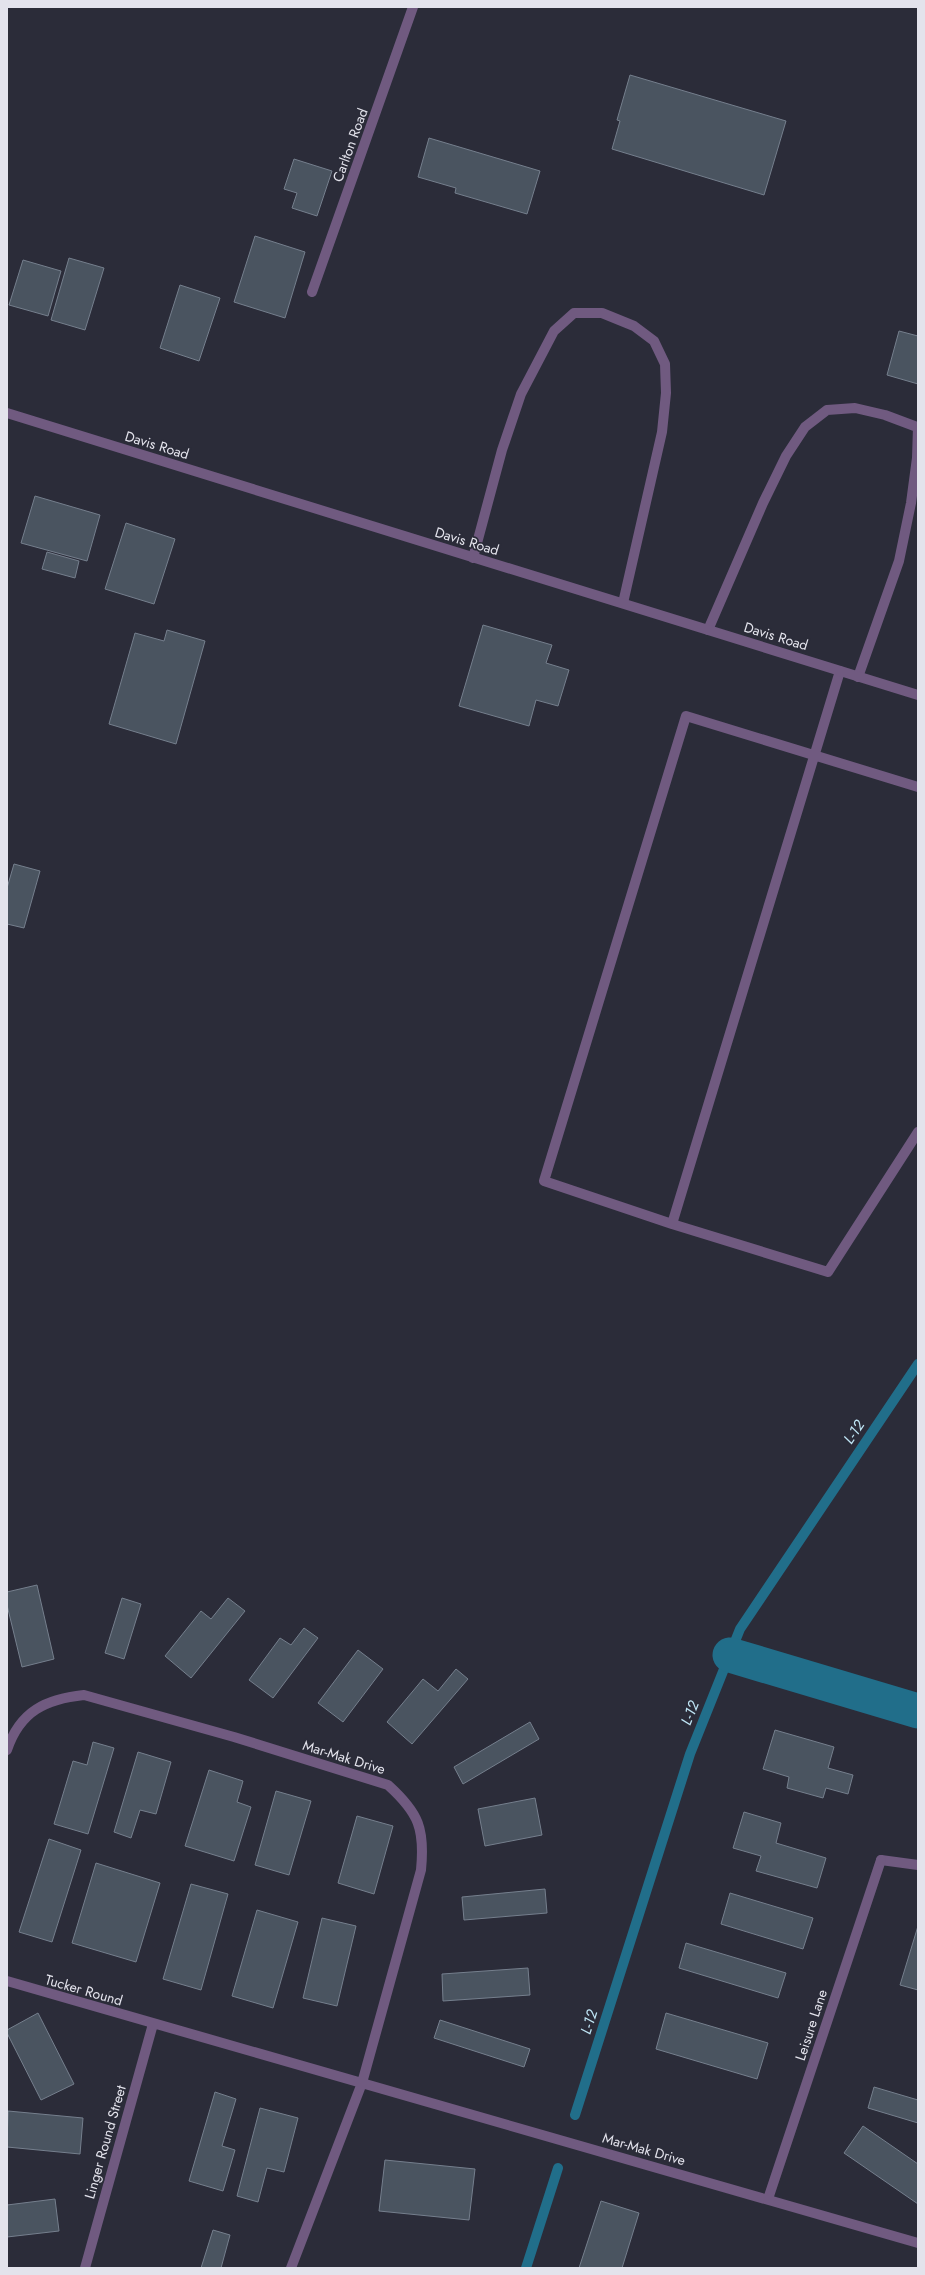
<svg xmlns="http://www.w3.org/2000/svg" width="925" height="2275" font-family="Jost,sans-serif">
<rect width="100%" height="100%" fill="#2b2c39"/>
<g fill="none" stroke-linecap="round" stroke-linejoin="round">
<path stroke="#216e8a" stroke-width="10" d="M575 2115 690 1754 740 1629 918 1364
M526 2268 558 2168"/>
<path stroke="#216e8a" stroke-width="35" d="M730 1655 918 1711"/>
</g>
<path fill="#4a5460" stroke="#757f8d" d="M630 75 786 121 764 195 612 149 620 121 617 120Z
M429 138 540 171 527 214 455 193 456 188 418 177Z
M294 159 332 171 317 216 292 208 297 193 284 189Z
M255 236 305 252 285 318 234 302Z
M69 258 104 268 85 330 51 320Z
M23 260 61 271 48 316 9 305Z
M180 285 220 298 199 361 160 348Z
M899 331 918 336V384L887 375Z
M35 496 100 515 87 561 21 543Z
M126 523 175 539 154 604 105 589Z
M47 552 79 561 75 578 42 569Z
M483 625 552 645 546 663 569 670 558 706 536 700 529 726 459 706Z
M167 630 205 641 176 744 109 724 135 633 164 641Z
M14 864 40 871 24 928 7 924V888Z
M37 1585 54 1659 22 1667 7 1605V1592Z
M122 1598 141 1604 124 1659 105 1653Z
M228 1598 245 1611 191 1678 165 1656 201 1611 211 1619Z
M304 1628 318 1638 273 1698 249 1680 280 1638 291 1645Z
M358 1650 383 1669 343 1722 318 1703Z
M456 1669 468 1679 412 1744 387 1722 423 1679 438 1691Z
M530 1722 539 1739 463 1784 454 1767Z
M775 1730 834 1747 828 1768 853 1775 848 1794 826 1788 823 1798 787 1788 789 1777 763 1769Z
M93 1742 114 1748 88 1834 54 1824 73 1761 87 1765Z
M138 1752 171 1762 156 1814 140 1810 131 1838 114 1832Z
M209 1770 243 1781 237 1802 251 1807 234 1861 185 1846Z
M276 1791 311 1801 289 1875 255 1865Z
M535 1798 542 1835 485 1846 478 1809Z
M744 1812 781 1823 776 1843 826 1858 817 1888 756 1871 761 1856 733 1848Z
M357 1816 393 1826 374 1894 338 1883Z
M49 1839 81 1850 52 1942 19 1932Z
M96 1863 160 1883 136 1962 72 1943Z
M191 1884 228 1894 201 1990 163 1979Z
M545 1889 547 1913 464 1920 462 1897Z
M730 1893 813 1918 803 1949 721 1924Z
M257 1910 298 1922 273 2008 232 1996Z
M322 1918 356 1926 337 2006 303 1998Z
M918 1926V1990L900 1985Z
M686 1943 786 1973 778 1998 679 1968Z
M528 1968 530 1995 443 2001 442 1974Z
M38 2013 74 2084 41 2100 7 2033V2030Z
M666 2013 768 2043 757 2079 656 2049Z
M440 2020 530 2049 524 2067 434 2038Z
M874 2087 918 2100V2123L868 2108Z
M215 2092 236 2099 222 2146 235 2150 223 2191 189 2181Z
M260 2108 298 2118 284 2172 267 2168 258 2202 237 2196Z
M8 2111 83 2118 80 2154 7 2147Z
M863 2126 918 2164V2204L844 2153Z
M385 2160 475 2169 469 2220 379 2211Z
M55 2199 59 2231 7 2237V2205Z
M601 2201 639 2213 622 2268H579Z
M213 2230 230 2235 221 2268H201Z"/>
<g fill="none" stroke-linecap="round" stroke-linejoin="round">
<path stroke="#705a80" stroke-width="10" d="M473 558 502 450 521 394 554 331 574 313H602L634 326 654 341 665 364 666 393 662 432 623 603
M708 630 763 503 786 456 805 427 827 410 855 408 885 415 917 427
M840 671 672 1224 828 1272 918 1132
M858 677 899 561 911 503 917 458 918 427
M672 1224 544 1181 686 716 918 787
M881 1860 918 1865"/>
<path stroke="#705a80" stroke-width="10" d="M312 292 413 7
M7 1750C20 1711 46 1699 84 1695L234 1737 388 1785C419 1813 425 1829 421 1870L362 2083 291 2268
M7 1981 918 2243
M768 2199 881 1860
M85 2268 153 2024"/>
<path stroke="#705a80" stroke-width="10" d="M7 413 918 695"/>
</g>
<g text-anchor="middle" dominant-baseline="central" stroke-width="3.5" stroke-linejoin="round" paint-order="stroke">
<g font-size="14" fill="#e3e3ec" stroke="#2b2c39">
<text transform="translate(350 145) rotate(-70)">Carlton Road</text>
<text transform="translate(157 445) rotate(17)">Davis Road</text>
<text transform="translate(467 541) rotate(17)">Davis Road</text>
<text transform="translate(776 636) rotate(17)">Davis Road</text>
<text transform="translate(344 1757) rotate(17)">Mar-Mak Drive</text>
<text transform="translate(84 1990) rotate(16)">Tucker Round</text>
<text transform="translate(811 2025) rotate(-72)">Leisure Lane</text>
<text transform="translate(105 2142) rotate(-74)">Linger Round Street</text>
<text transform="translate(644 2149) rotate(16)">Mar-Mak Drive</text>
</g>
<g font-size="15" font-style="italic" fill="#c0e6f6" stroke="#2b2c39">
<text transform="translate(854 1432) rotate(-56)">L-12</text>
<text transform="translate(690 1713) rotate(-68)">L-12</text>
<text transform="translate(589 2022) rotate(-72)">L-12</text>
</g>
</g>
<rect width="925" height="2275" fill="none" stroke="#e3e3ec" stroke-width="16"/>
</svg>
